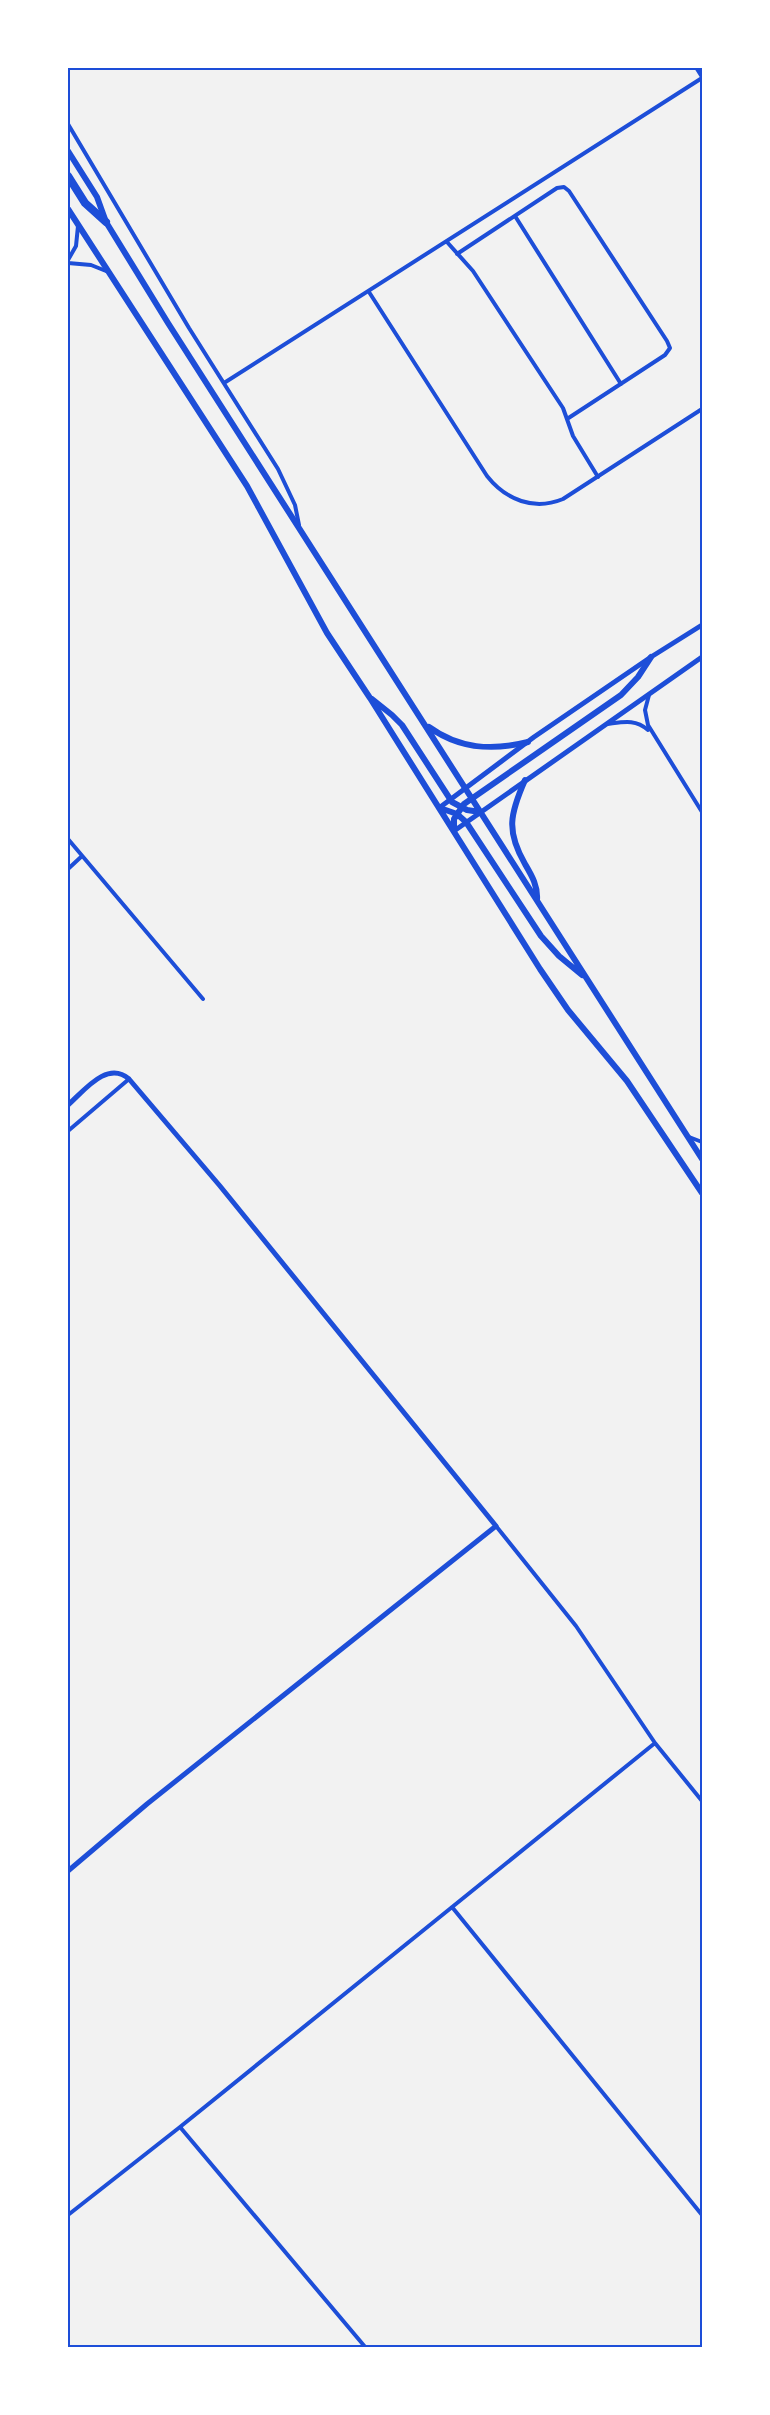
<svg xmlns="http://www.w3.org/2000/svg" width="770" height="2415" font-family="'DejaVu Sans',sans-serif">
<rect width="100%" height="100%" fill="#f2f2f2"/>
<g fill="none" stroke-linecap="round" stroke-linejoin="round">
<path stroke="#1d4ed8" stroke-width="4" d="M68 124 189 328 278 469 295 505 299 525
M515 216 621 384
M447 242 473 271 563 408 573 436 598 477
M457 254 557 188 564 187 569 191 667 341 670 348 665 355 567 419
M68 260 76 246 78 226
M68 263 91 265 106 271
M369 292 487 476C506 500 534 511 563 499L702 409
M224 383 702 78
M649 695 645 710 648 725 702 812
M607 724C624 722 635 719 648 730
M68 839 203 999
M68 869 82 856
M68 1131 129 1079
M689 1137 702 1142
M496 1526 576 1626 655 1743 702 1801
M452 1907 702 2215
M180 2127 366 2348
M68 2215 180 2127 655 1743"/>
<path stroke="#1d4ed8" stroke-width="5" d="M697 68 702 76"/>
<path stroke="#1d4ed8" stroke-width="5" d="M439 808 534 737 651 657 702 625
M454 831 702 657
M68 1105C84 1091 107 1060 129 1079L220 1186 496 1526 147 1804 68 1871"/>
<path stroke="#1d4ed8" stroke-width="6" d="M68 151 97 197 106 222 168 323 702 1159
M68 209 247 486 327 633 370 698 540 969 568 1010 627 1081 702 1193
M372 699 392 715 402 725 452 802 467 810 480 812
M429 727C459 749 492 751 528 742
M525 780C510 814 506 831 525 864 532 876 538 886 537 900
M440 808 457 814 466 822 541 936 559 956 582 975
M454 831V819L464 804 621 695 638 677 651 657"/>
<path stroke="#1d4ed8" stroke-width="8" d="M68 176 85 203 106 222"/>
</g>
<rect width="770" height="2415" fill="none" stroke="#ffffff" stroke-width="138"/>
<rect x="69" y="69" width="632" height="2277" fill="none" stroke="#1d4ed8" stroke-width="2"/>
</svg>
